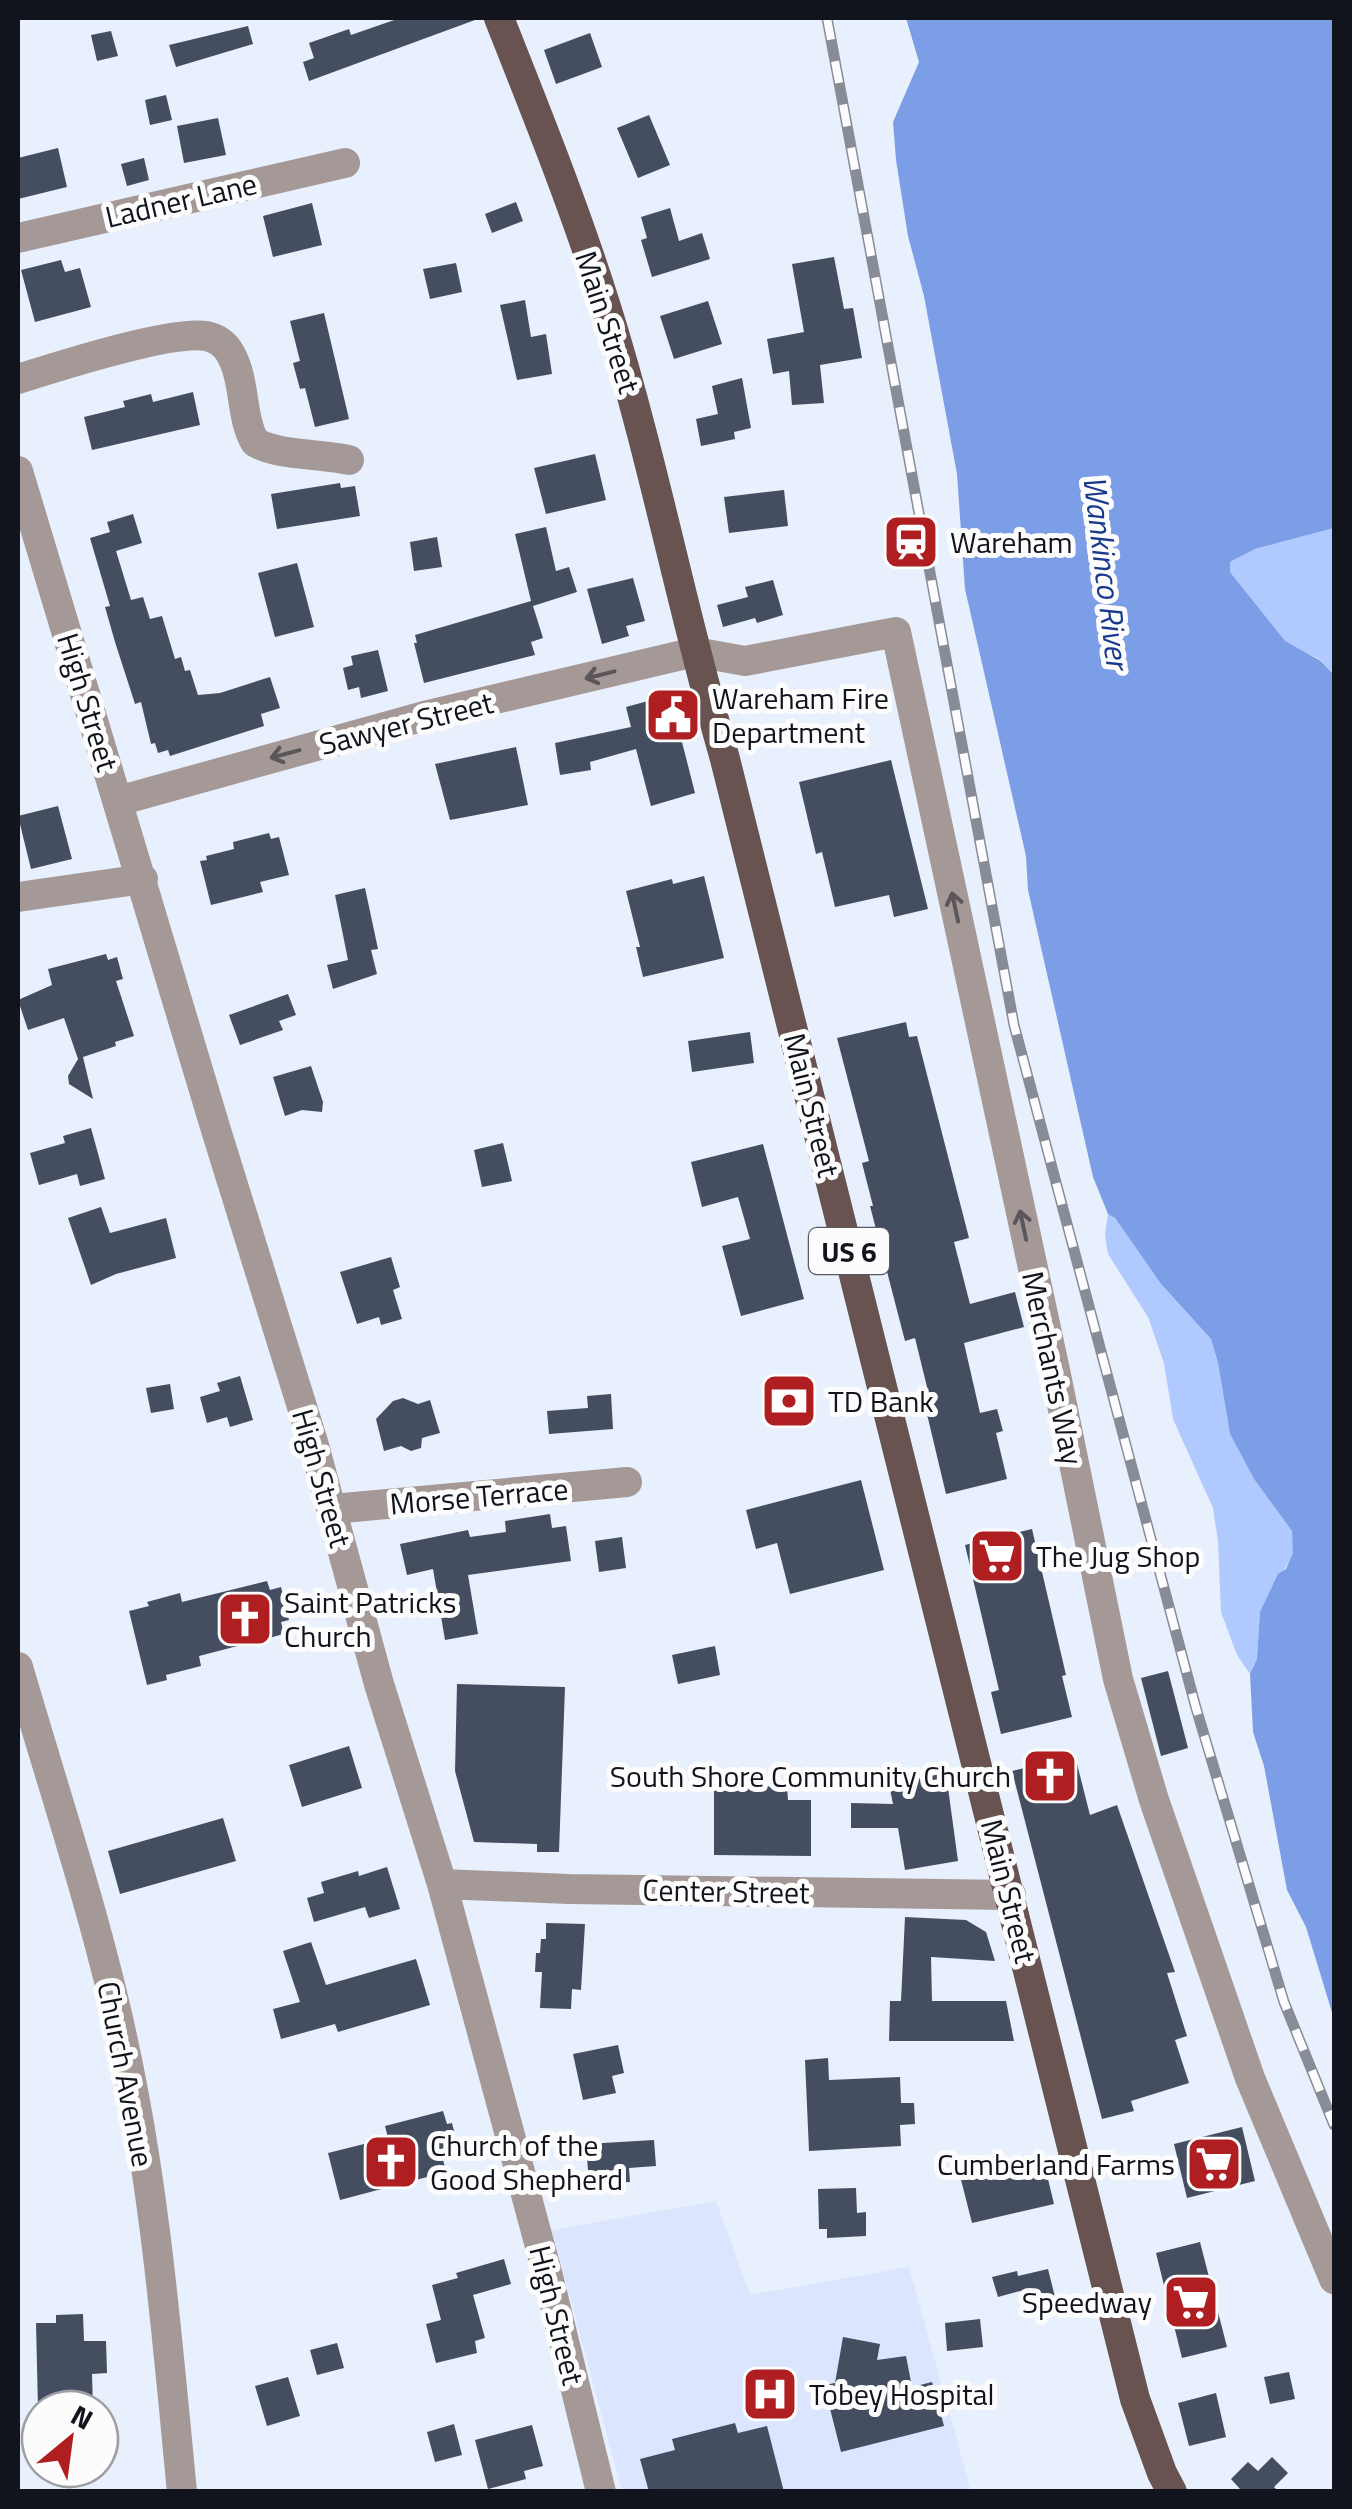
<svg xmlns="http://www.w3.org/2000/svg" width="1352" height="2509" font-family="'Titillium Web',sans-serif">
<rect width="100%" height="100%" fill="#e8effd"/>
<path fill="#dbe6fe" d="M716 2201 750 2295 909 2267 971 2491H622L552 2230Z"/>
<path fill="#b0c9fe" d="M1334 528V675L1321 660 1285 642 1230 572V562L1255 549Z
M1108 1214 1115 1218 1161 1284 1211 1339 1218 1363 1230 1434 1254 1479 1292 1531 1294 1553 1260 1612 1257 1659 1250 1674 1237 1655 1221 1612 1218 1541 1213 1508 1173 1419 1164 1363 1148 1317 1108 1254 1105 1235Z"/>
<path fill="#7c9ee7" d="M906 18H1334V528L1255 549 1230 562V572L1285 641 1321 661 1334 675V2019L1306 1927 1287 1890 1264 1766 1253 1732 1250 1674 1257 1659 1260 1612 1278 1574 1286 1569 1293 1553 1292 1531 1254 1479 1230 1434 1218 1363 1211 1339 1161 1284 1115 1218 1108 1214 1093 1177 1028 890 1026 856 965 589 957 474 924 296 908 236 896 160 893 122 919 62Z"/>
<path fill="#454e60" d="M400 18H475V20L309 81 303 62 314 58 309 43 349 29 351 35Z
M248 26 253 44 176 67 169 45Z
M111 31 118 56 97 61 91 35Z
M590 33 602 67 556 84 544 50Z
M166 95 172 120 150 125 145 100Z
M649 115 670 165 638 178 617 128Z
M218 118 226 155 184 163 177 126Z
M58 148 67 187 18 199V158Z
M144 158 149 180 127 186 121 164Z
M516 202 523 221 492 233 485 214Z
M312 203 322 245 273 257 263 216Z
M670 208 679 241 702 233 710 259 652 277 641 240 647 238 641 217Z
M834 257 844 309 853 308 862 358 820 365 824 403 792 405 789 371 773 374 767 339 804 332 792 264Z
M61 260 65 272 80 268 91 307 35 322 21 270Z
M456 263 462 292 430 299 423 269Z
M525 300 531 337 546 334 552 374 517 380 500 305Z
M708 301 722 344 674 359 660 316Z
M324 313 349 419 315 427 305 388 300 389 293 363 300 361 290 321Z
M742 378 751 428 734 432 735 439 701 446 696 419 718 414 712 386Z
M193 392 200 425 92 450 84 417 125 407 123 401 151 394 153 402Z
M595 454 606 500 546 514 534 468Z
M340 483 341 488 355 486 360 516 277 529 271 494Z
M784 490 788 526 729 533 724 497Z
M133 514 142 543 116 551 131 600 143 597 150 619 162 616 175 659 181 657 185 671 190 670 198 695 220 693 270 677 280 708 261 714 264 726 170 756 168 750 158 753 155 743 151 744 141 702 135 704 115 642 105 607 110 606 90 538 110 532 107 522Z
M546 527 556 571 569 567 577 592 533 606 543 638 531 642 535 655 424 683 414 643H417L415 635 531 601 515 534Z
M437 537 442 567 414 571 410 542Z
M297 563 314 627 275 637 258 573Z
M633 578 645 621 626 626 629 636 602 644 587 589Z
M773 580 783 615 757 623 755 618 723 627 717 605 748 597 745 587Z
M378 650 388 691 361 698 359 687 348 690 343 668 353 665 351 656Z
M670 695 695 793 651 806 636 749 590 762 591 770 560 775 555 743 631 727 626 707Z
M516 747 528 805 450 820 435 764Z
M891 760 928 909 894 917 889 895 835 907 822 852 816 854 799 782Z
M58 806 72 859 31 869 18 816Z
M269 833 271 839 279 837 289 875 260 882 263 892 211 905 200 861 207 860 206 856 234 849 233 842Z
M704 876 724 958 643 977 636 947H640L626 891 672 879 673 884Z
M365 888 378 949 371 950 377 974 333 989 327 965 348 960 335 895Z
M106 954 108 960 117 957 123 979 116 981 134 1036 115 1042 116 1046 83 1057 93 1099 69 1084 68 1076 78 1059 64 1018 28 1030 18 1000 52 985 48 969Z
M288 994 296 1015 279 1021 283 1030 240 1045 229 1015Z
M906 1022 909 1037 917 1036 969 1238 954 1242 970 1304 1015 1292 1024 1327 964 1343 980 1413 997 1409 1003 1431 996 1433 1007 1479 946 1494 921 1389 927 1387 915 1338 905 1341 870 1206H873L862 1163 869 1161 837 1038Z
M750 1032 754 1063 692 1072 688 1041Z
M311 1066 323 1102 322 1112 302 1110 285 1116 273 1077Z
M91 1128 105 1179 80 1186 77 1174 39 1185 30 1153 65 1143 63 1136Z
M503 1143 512 1181 482 1187 474 1150Z
M763 1144 804 1299 741 1316 722 1246 750 1239 738 1197 702 1207 691 1162Z
M101 1207 110 1233 166 1218 176 1258 116 1274 91 1285 68 1218Z
M391 1257 400 1287 393 1290 402 1319 381 1325 379 1317 357 1324 340 1272Z
M240 1376 253 1420 230 1427 227 1417 207 1423 200 1397 220 1391 217 1383Z
M807 1379 810 1398 797 1400 798 1406 772 1410 767 1386Z
M170 1384 174 1409 151 1413 146 1388Z
M611 1394 613 1429 549 1434 547 1411 588 1408 587 1396Z
M403 1398 418 1404 430 1400 440 1433 422 1438 421 1448 411 1451 401 1446 384 1451 376 1419 393 1401Z
M861 1480 884 1570 790 1594 777 1543 756 1549 746 1510Z
M550 1514 552 1528 566 1526 571 1561 468 1575 478 1634 445 1640 433 1569 407 1575 400 1544 468 1530 470 1537 506 1532 505 1521Z
M1032 1529 1066 1675 1062 1676 1072 1717 1001 1734 991 1692 999 1690 965 1545Z
M622 1537 626 1568 599 1572 595 1541Z
M267 1581 270 1590 281 1587 289 1620 281 1622 284 1634 199 1656 201 1666 166 1675 167 1680 147 1685 129 1611 149 1606 147 1602 180 1593 182 1602Z
M715 1646 720 1675 678 1684 672 1655Z
M1168 1671 1188 1748 1161 1756 1141 1678Z
M457 1684 565 1687 559 1852H537V1844L474 1842 455 1771Z
M349 1746 362 1788 302 1807 289 1765Z
M1075 1756 1090 1815 1117 1805 1175 1972 1167 1973 1187 2036 1175 2040 1189 2083 1131 2101 1134 2111 1102 2119 1012 1771Z
M946 1773 958 1861 905 1870 898 1828H851V1803L893 1804 889 1784Z
M714 1785 787 1787 788 1800H811V1856L714 1855Z
M223 1818 236 1861 120 1894 108 1851Z
M387 1867 400 1909 369 1918 365 1907 314 1922 307 1898 324 1893 321 1882 358 1871 359 1876Z
M905 1917 966 1920 986 1932 995 1961 931 1957 932 2001H1006L1014 2041H889L890 2001H901Z
M546 1923 585 1924 581 1990 572 1989 571 2009 540 2008 542 1972H535L536 1953H540L541 1939H546Z
M311 1942 326 1985 416 1959 430 2005 338 2032 335 2024 281 2039 273 2009 300 2002 283 1951Z
M618 2045 624 2073 612 2076 616 2093 583 2100 573 2054Z
M828 2058 829 2080 900 2077 901 2103H914L915 2124 900 2125 901 2146 809 2151 805 2060Z
M443 2111 447 2124 452 2123 459 2151 442 2155 446 2172 340 2200 328 2153 388 2138 385 2126Z
M1242 2127 1255 2181 1187 2198 1174 2144Z
M654 2140 656 2166 629 2168 630 2182 589 2184 586 2144Z
M1042 2154 1054 2204 972 2223 957 2164Z
M856 2188 857 2213 866 2212V2236L827 2238V2229H819L818 2189Z
M1200 2242 1227 2347 1182 2358 1156 2253Z
M504 2259 511 2284 473 2295 485 2338 475 2341 477 2353 436 2363 426 2324 441 2320 432 2285 458 2278 456 2273Z
M1048 2269 1057 2305 1026 2313 1020 2291 998 2297 992 2277 1017 2271 1018 2276Z
M83 2314 84 2341H106L107 2373 92 2374 93 2409H38L36 2323H56V2315Z
M980 2319 983 2347 947 2351 945 2323Z
M843 2337 880 2344 877 2360 906 2356 912 2387 932 2382 944 2426 841 2452 824 2385 835 2383Z
M337 2343 344 2368 317 2375 310 2350Z
M1289 2372 1295 2399 1270 2404 1264 2377Z
M288 2377 300 2416 267 2426 255 2386Z
M1216 2393 1226 2437 1189 2446 1178 2403Z
M735 2423 738 2433 767 2426 784 2492H649L640 2459 675 2450 672 2439Z
M454 2424 462 2455 435 2462 427 2432Z
M532 2425 543 2466 524 2471 526 2479 488 2489 475 2440Z
M1272 2457 1288 2473 1274 2487 1279 2492H1238L1240 2489 1231 2479 1248 2462 1258 2471Z"/>
<g fill="none" stroke-linecap="round" stroke-linejoin="round">
<path stroke="#a59997" stroke-width="30" d="M18 238 345 163
M18 379C56 367 171 330 206 336 216 338 225 344 230 353 246 380 240 416 255 442 274 455 323 454 349 460
M18 471 216 1130 313 1442 379 1684 442 1884 547 2272 601 2492
M118 801 428 715 695 652 745 661 896 632 1056 1375 1118 1679 1154 1800 1250 2078 1334 2279
M18 897 143 879
M332 1509 627 1482
M18 1667C53 1788 94 1909 121 2032 155 2184 167 2338 182 2492
M442 1884 569 1889 1011 1895"/>
<path stroke="#685350" stroke-width="30" d="M499 18C537 114 576 211 607 310 653 458 682 610 725 759L1135 2399 1162 2473 1172 2492"/>
<g stroke="#878c97" stroke-width="11">
<path id="rail" d="M827 18 1014 1025 1196 1708 1284 2002 1334 2125"/>
</g>
<use href="#rail" stroke="#fcfcfc" stroke-width="8" stroke-dasharray="22" stroke-linecap="butt"/>
</g>
<defs><path id="oneway-shaft" d="M-6 0H5M1.5-3L5.5 0L1.5 3" fill="none" stroke-width="1.6" stroke-linecap="round" stroke-linejoin="round" transform="scale(2.5)"/></defs>
<g stroke="#5b565a">
<use href="#oneway-shaft" transform="translate(600 675) rotate(166)"/>
<use href="#oneway-shaft" transform="translate(285 754) rotate(165)"/>
<use href="#oneway-shaft" transform="translate(955 907) rotate(-102)"/>
<use href="#oneway-shaft" transform="translate(1023 1225) rotate(-102)"/>
</g>
<defs>
<g id="station-square" transform="scale(2.875)"><rect x="-9" y="-9" width="18" height="18" rx="4" fill="#af1e21" stroke="#fcfcfc"/><path d="M-3-6H3Q5-6 5-4V2Q5 4 3 4L4.5 6H3L1.5 4h-3L-3 6H-4.5L-3 4Q-5 4-5 2V-4Q-5-6-3-6ZM-3.5-4v3h7v-3ZM-3.5 1v1.5H-2V1ZM2 1v1.5H3.5V1Z" fill="#fff"/></g>
<g id="civic-square" transform="scale(2.875)"><rect x="-9" y="-9" width="18" height="18" rx="4" fill="#af1e21" stroke="#fcfcfc"/><path d="M-.6-6.5H3V-4.5H.6V-3L4-1V1h2V6H-6V1h2V-1L-.6-3ZM-1.2 2.5V6h2.4V2.5Z" fill="#fff"/></g>
<g id="bank-square" transform="scale(2.875)"><rect x="-9" y="-9" width="18" height="18" rx="4" fill="#af1e21" stroke="#fcfcfc"/><path d="M-6-4H6V4H-6ZM0-2.3a2.3 2.3 0 1 0 0 4.6a2.3 2.3 0 1 0 0-4.6Z" fill="#fff"/></g>
<g id="supermarket-square" transform="scale(2.875)"><rect x="-9" y="-9" width="18" height="18" rx="4" fill="#af1e21" stroke="#fcfcfc"/><path d="M-6-5.5h2.5l.6 2H6L4.5 2H-2.5L-4.4-4H-6ZM-1.5 3.2a1.3 1.3 0 1 0 .1 0ZM3 3.2a1.3 1.3 0 1 0 .1 0Z" fill="#fff"/></g>
<g id="church-square" transform="scale(2.875)"><rect x="-9" y="-9" width="18" height="18" rx="4" fill="#af1e21" stroke="#fcfcfc"/><path d="M-1.2-6h2.4v3.5h3.3v2.4h-3.3V6h-2.4V-.1h-3.3v-2.4h3.3Z" fill="#fff"/></g>
<g id="hospital-square" transform="scale(2.875)"><rect x="-9" y="-9" width="18" height="18" rx="4" fill="#af1e21" stroke="#fcfcfc"/><path d="M-5-5h3v3.5h4V-5h3V5h-3V1.5h-4V5h-3Z" fill="#fff"/></g>
</defs>
<g fill-rule="evenodd">
<use href="#station-square" x="911" y="542"/>
<use href="#civic-square" x="673" y="715"/>
<use href="#bank-square" x="789" y="1401"/>
<use href="#supermarket-square" x="997" y="1556"/>
<use href="#church-square" x="245" y="1619"/>
<use href="#church-square" x="1050" y="1776"/>
<use href="#church-square" x="391" y="2162"/>
<use href="#supermarket-square" x="1214" y="2164"/>
<use href="#supermarket-square" x="1191" y="2302"/>
<use href="#hospital-square" x="770" y="2394"/>
</g>
<g text-anchor="middle" dominant-baseline="central" stroke-width="10" stroke-linejoin="round" paint-order="stroke">
<rect fill="#fcfcfc" stroke="#585a5f" stroke-width="2.5" x="809" y="1228" width="80" height="46" rx="8"/>
<g font-size="28" font-weight="bold" fill="#11141c">
<text x="849" y="1251">US 6</text>
</g>
<g font-size="30" fill="#11141c" stroke="#fcfcfc">
<text transform="translate(181 200) rotate(-13)">Ladner Lane</text>
<text transform="translate(608 322) rotate(72)">Main Street</text>
<text transform="translate(88 702) rotate(73)">High Street</text>
<text transform="translate(406 723) rotate(-14)">Sawyer Street</text>
<text transform="translate(812 1105) rotate(76)">Main Street</text>
<text transform="translate(1053 1368) rotate(78)">Merchants Way</text>
<text transform="translate(322 1478) rotate(74)">High Street</text>
<text transform="translate(479 1496) rotate(-5)">Morse Terrace</text>
<text transform="translate(726 1891) rotate(1)">Center Street</text>
<text transform="translate(1009 1891) rotate(76)">Main Street</text>
<text transform="translate(126 2074) rotate(79)">Church Avenue</text>
<text transform="translate(557 2315) rotate(76)">High Street</text>
</g>
<g font-size="30" fill="#11141c" stroke="#fcfcfc" text-anchor="start">
<text x="950" y="542">Wareham</text>
<text x="712" y="698">Wareham Fire<tspan x="712" dy="34">Department</tspan></text>
<text x="828" y="1401">TD Bank</text>
<text x="1036" y="1556">The Jug Shop</text>
<text x="284" y="1602">Saint Patricks<tspan x="284" dy="34">Church</tspan></text>
<text x="1011" y="1776" text-anchor="end">South Shore Community Church</text>
<text x="430" y="2145">Church of the<tspan x="430" dy="34">Good Shepherd</tspan></text>
<text x="1175" y="2164" text-anchor="end">Cumberland Farms</text>
<text x="1152" y="2302" text-anchor="end">Speedway</text>
<text x="809" y="2394">Tobey Hospital</text>
</g>
<g font-size="32" font-style="italic" fill="#19398d" stroke="#fcfcfc">
<text transform="translate(1107 572) rotate(83)">Wankinco River</text>
</g>
</g>
<rect width="1352" height="2509" fill="none" stroke="#11141c" stroke-width="40"/>
<g transform="translate(70 2439) rotate(29)"><circle r="48" fill="#fcfcfc" stroke="#9e9fa2" stroke-width="2.5"/>
<path d="M0-8L18 38L0 25L-18 38Z" fill="#af1e21"/>
<text y="-15" font-size="28" font-weight="bold" text-anchor="middle" fill="#11141c">N</text>
</g>
</svg>
